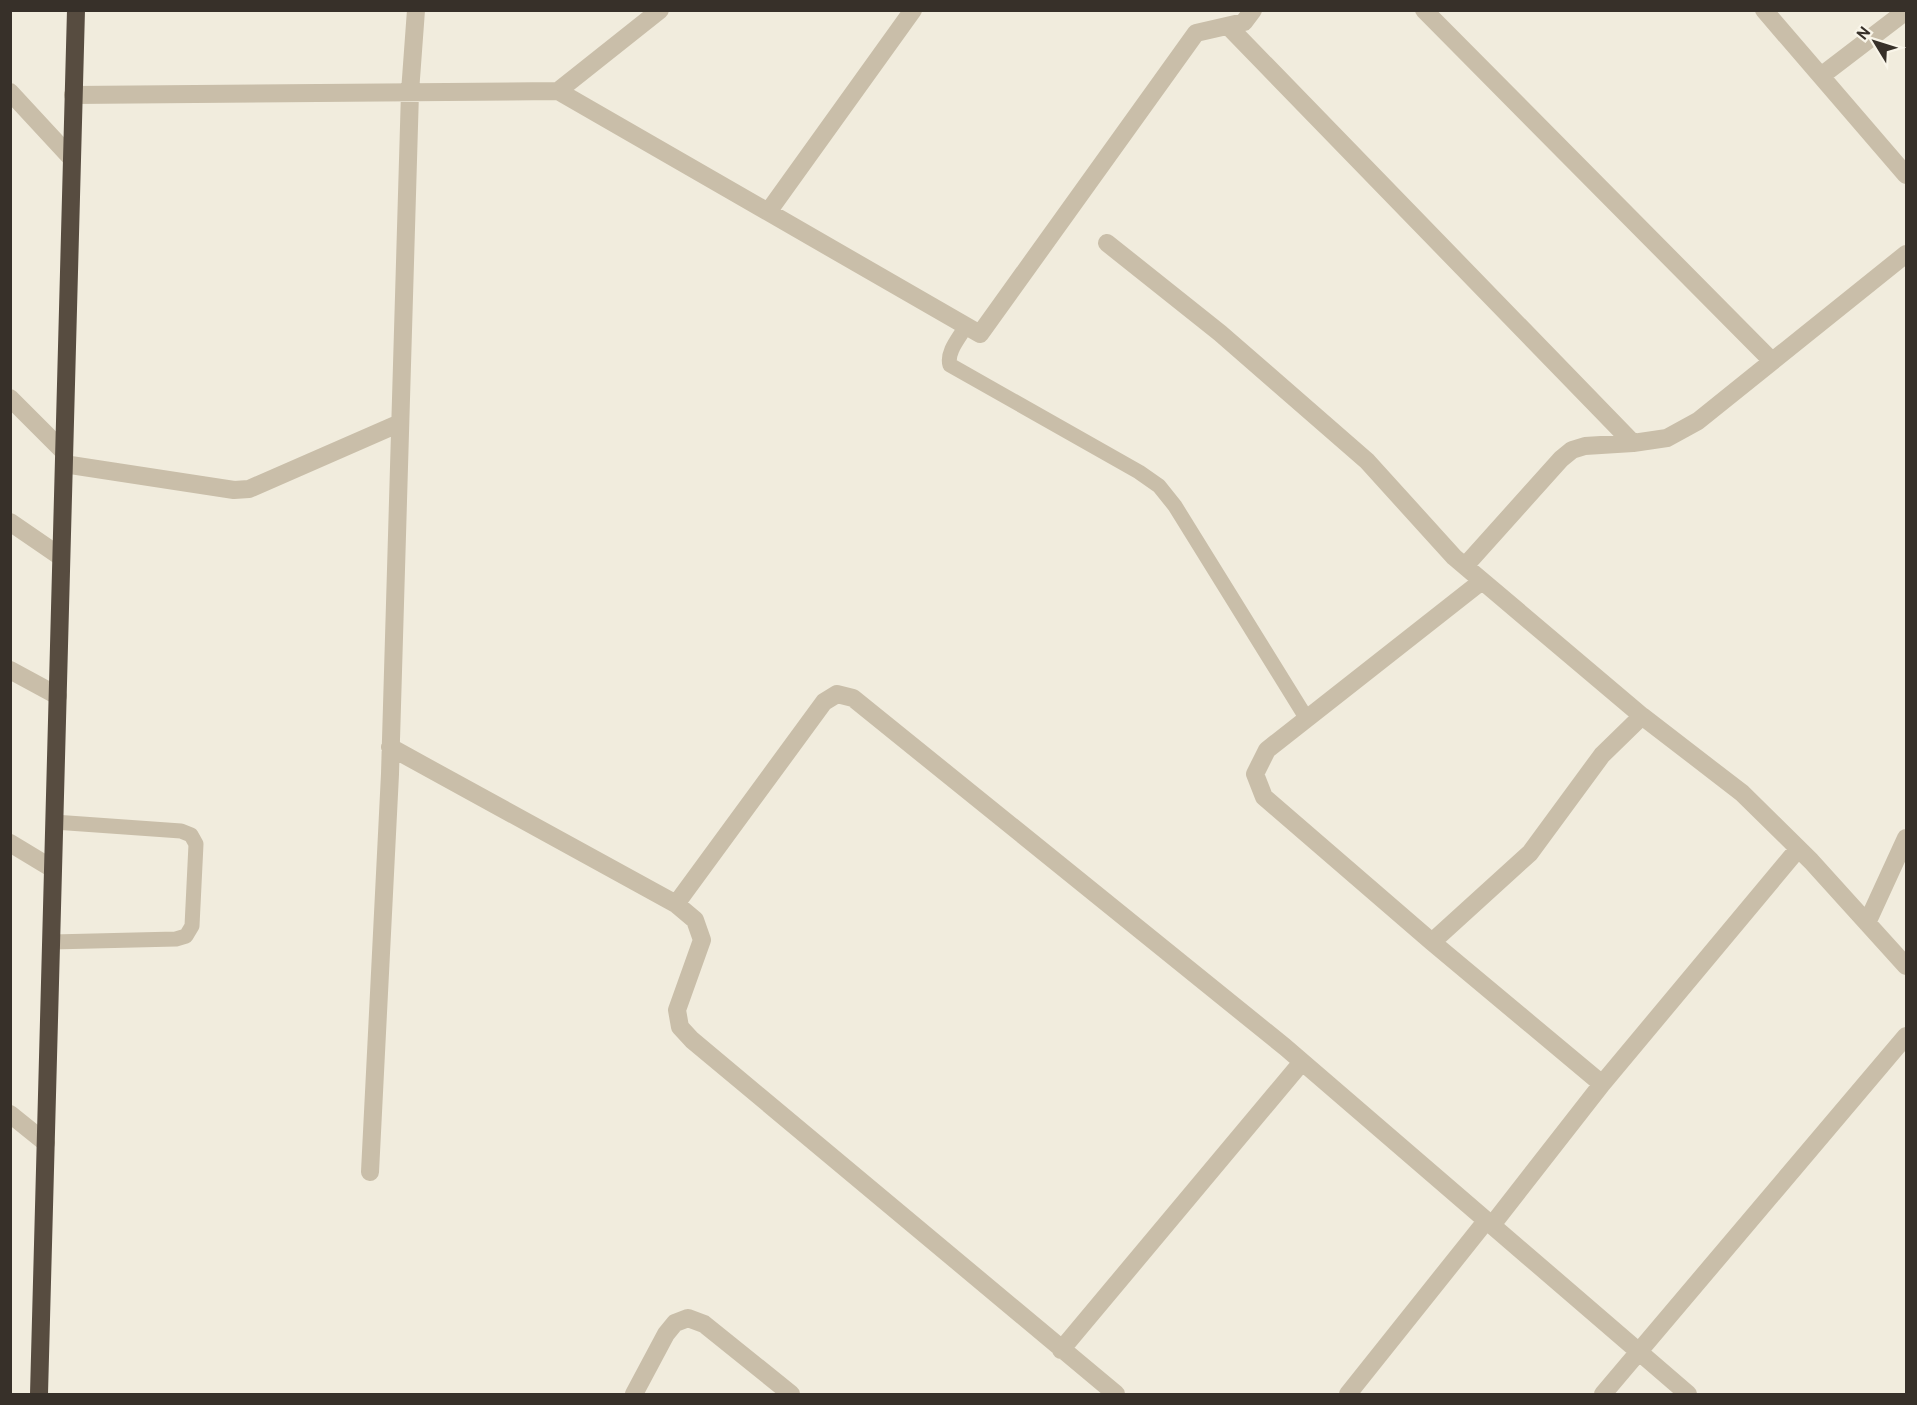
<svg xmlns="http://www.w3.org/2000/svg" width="1917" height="1405" font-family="Overpass,sans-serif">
<rect width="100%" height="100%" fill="#f1ecdd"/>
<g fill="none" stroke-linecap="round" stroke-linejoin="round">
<path stroke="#c9bea9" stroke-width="15" d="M966 326C960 337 946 352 950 365L1139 472 1159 486 1175 506 1307 719
M52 942 176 939 186 936 192 926 196 844 191 835 181 831 54 822"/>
<path stroke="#c9bea9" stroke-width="18" d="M1424 10 1772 361
M1764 10 1906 175
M1228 26 1633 443
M1821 76 1906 11
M558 91 980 334 1196 33 1244 22 1253 10
M10 92 72 159
M73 95 558 91 660 10
M768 212 913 10
M1107 243 1220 333 1367 461 1454 557 1642 716 1602 755 1530 853 1432 942
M10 398 64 452
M64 464 234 490 249 489 400 423
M10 522 61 557
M1465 566 1561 459 1572 450 1585 446 1633 443 1667 438 1698 421 1906 254
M1482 581 1267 750 1255 774 1264 797 1432 942 1602 1084 1492 1225
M10 670 58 696
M1642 716 1742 793 1811 861 1906 966
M390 747 676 904 695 920 702 940 677 1010 680 1027 692 1040 1116 1394
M10 843 53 869
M676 904 824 702 837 694 853 698 1285 1047 1688 1394
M1867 923 1906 838
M1602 1084 1798 849
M10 1114 46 1143
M370 1172 390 774 410 92 416 10
M1061 1350 1302 1062
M634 1394 666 1334 675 1323 688 1318 704 1324 791 1394
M1348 1394 1486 1221
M1603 1394 1906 1036"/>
<path stroke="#574c40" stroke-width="18" d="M39 1394 76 10"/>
</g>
<rect width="1917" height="1405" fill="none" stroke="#373029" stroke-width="24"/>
<g transform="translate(1875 42) rotate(308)" stroke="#f9f5e9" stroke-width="4.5" paint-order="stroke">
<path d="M0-4.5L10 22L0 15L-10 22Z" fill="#373029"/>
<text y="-9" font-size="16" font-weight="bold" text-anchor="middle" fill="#373029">N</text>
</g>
</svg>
